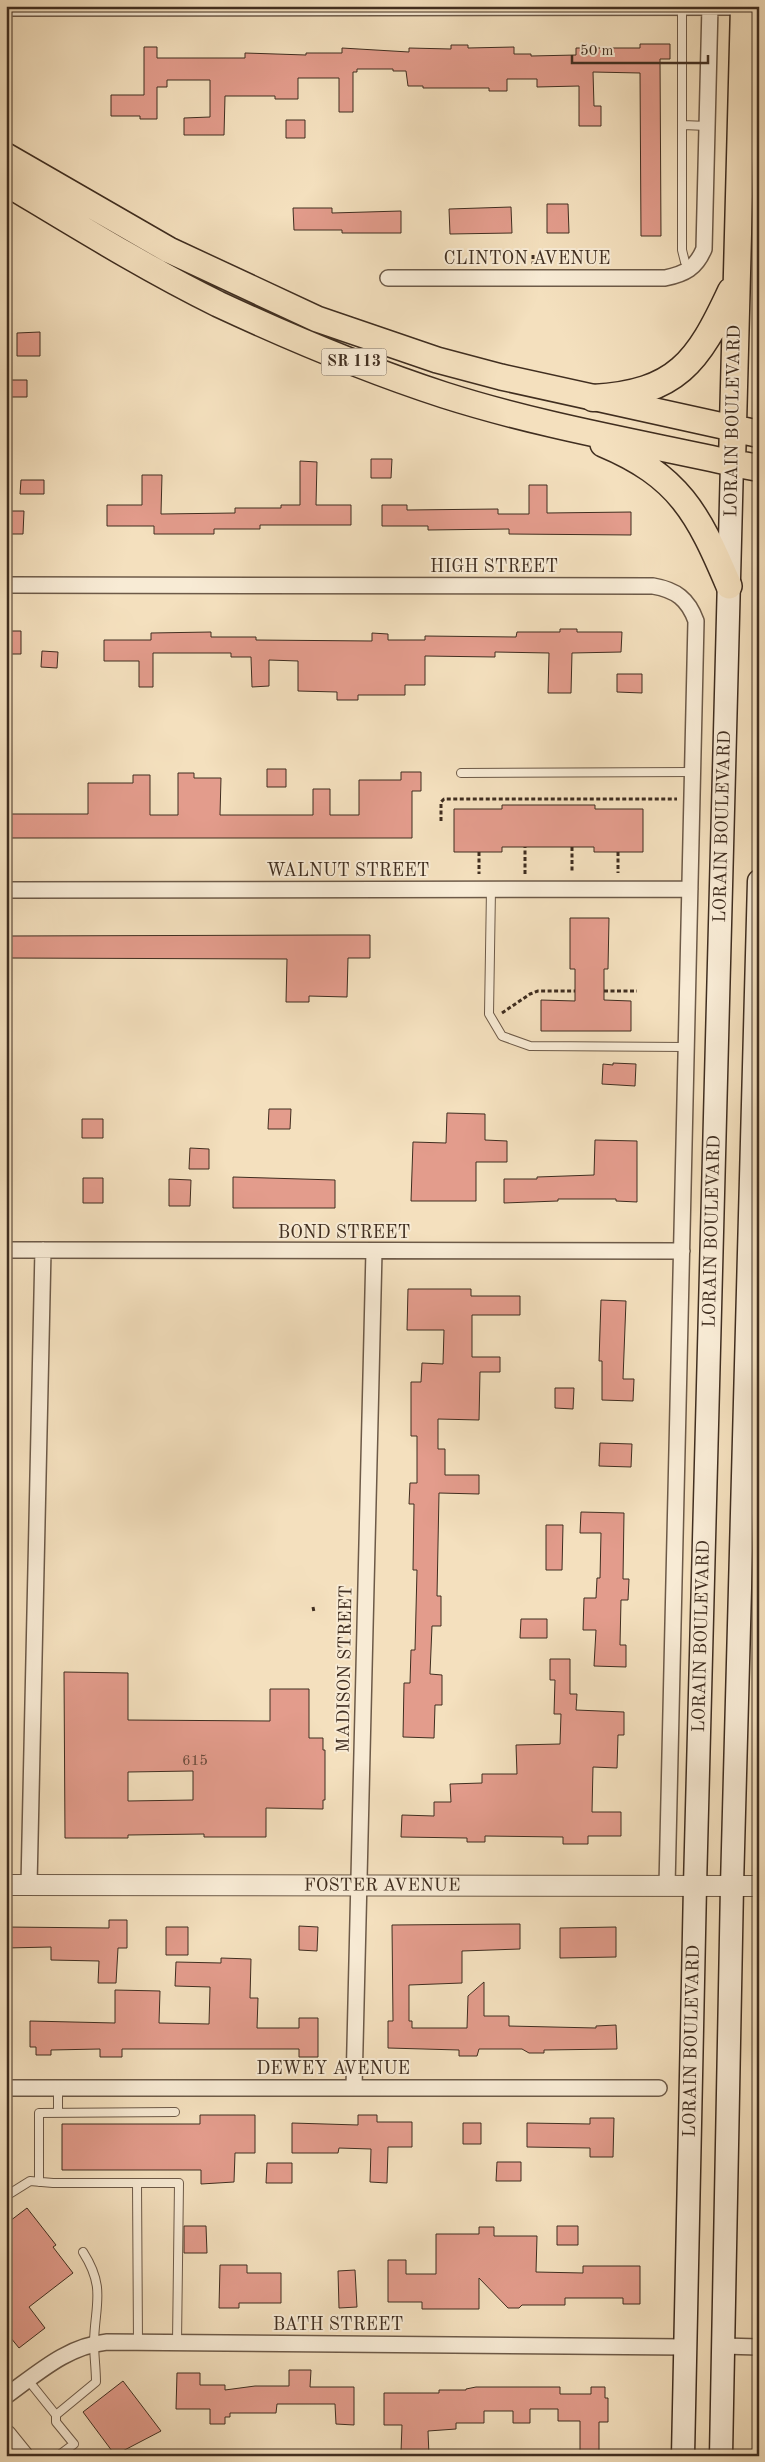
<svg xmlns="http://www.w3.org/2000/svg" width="765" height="2462" font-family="'Old Standard TT',serif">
<rect width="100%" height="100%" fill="#f4e0be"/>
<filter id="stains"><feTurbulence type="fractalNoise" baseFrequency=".004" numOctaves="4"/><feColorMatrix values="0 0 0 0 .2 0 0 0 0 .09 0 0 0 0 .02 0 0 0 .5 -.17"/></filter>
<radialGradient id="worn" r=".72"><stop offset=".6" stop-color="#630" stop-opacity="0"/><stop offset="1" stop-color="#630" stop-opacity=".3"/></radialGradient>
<path fill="#e39c8c" stroke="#402e20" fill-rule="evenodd" d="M640 44H670V59H660L661 236H641L640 73 593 72 594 106H601V126H579V86L537 87V79H507V91H489V88H423V86H408L406 71H393V69H357V72H353V112H339V78H298V99H275V96H225L224 135H184V118L210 117V80H167V87H157V119H140V116H111V95H144V47H157V58H245V53L306 55V53H342V48L409 52V48L451 49V45H468V48L514 47V54H531V56L576 55V48H640Z
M286 120H305V138H286Z
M547 204H568L569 233H547Z
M511 207 512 233 450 234 449 209Z
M293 208H332V213L401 211V233H342V230H294Z
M40 332V356H17V333Z
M9 380H27V397H9Z
M371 459H392L391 478H371Z
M300 461 317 462 316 505H351V525H260V529H214V534H154V526H107V505H142V475H162L161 514 235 513V508H281V505H300Z
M21 480H44V494H20Z
M529 485H547V513L631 512V535L509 534V529L428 530V526H382V505H407V510L498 509V514H529Z
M6 511H24L23 534H6Z
M560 629H577V632H622L621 652 572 653 571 693H548L549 653 495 652V657L425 656V685H405V695H358V700H337V692L298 691V661L269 660V686L252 687 251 657H231V653H153V687H139V661H104V640H151V633L211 632V637H256V640L372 641V633L388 634V640H425V636L516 637 517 632H560Z
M6 631H21V654H6Z
M42 651 58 652 57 668 41 667Z
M617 674H642V693L617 692Z
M267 769H286V787H267Z
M401 772H421V791H412V838H6V814H88V783H133V775H150V815H178V773H194V778H221L220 815H313V789H330V815H359V780H401Z
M502 805H595V809H643V852H594V847H502V852H454V809H502Z
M570 918H609L608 969H604V1000L631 1001V1031H541V1000L575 1001V969H570Z
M342 935H370V958H348L347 997 309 996V1002H286L287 959 6 958V936Z
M613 1063 636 1064 635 1086 602 1084 603 1064 613 1065Z
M269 1109H291L290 1129H268Z
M447 1113 485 1114V1140L507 1141V1162H476V1201H411L413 1142 446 1143Z
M82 1119H103V1138H82Z
M595 1140 637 1141V1202L616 1201V1199H558V1201L504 1203V1179H537V1177L594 1175Z
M190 1148 209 1149V1169H189Z
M233 1177 335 1180V1208H233Z
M83 1178H103V1203H83Z
M169 1179 191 1180 190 1206H169Z
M408 1289H471V1296H520V1315H472V1357H500V1372H480L479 1420 438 1419V1449H445V1475H479V1494L439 1493 437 1596H441V1626H432L430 1674 442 1675V1705H435L434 1738 403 1737 404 1683H410L411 1650H415L417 1570H413L414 1504H409L410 1483H417V1436H411V1382H421L422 1363 443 1364 444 1330H407Z
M601 1300 626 1301 623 1379H634L633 1401 602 1400V1361H599Z
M555 1388H574L573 1409 555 1408Z
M600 1443 632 1444 631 1467 599 1466Z
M581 1512 624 1513 623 1579H629L628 1600H621L620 1645H626V1667L594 1666 596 1630H583L584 1598H596L597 1578H600L601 1533H580Z
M546 1525H563L562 1570H546Z
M521 1619H547V1638H520Z
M550 1659H570V1694H577L576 1710 624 1712V1735H618L617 1768 593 1767 592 1812H621V1836H588V1844H563V1837L485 1836V1842H467V1838L401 1837 402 1815 434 1816V1802H451L450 1784 482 1783V1774H517L516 1745 560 1744 561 1714H554L555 1680H550Z
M64 1672 128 1673V1720L270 1721V1689H309V1738H323V1750H325V1800H323V1809L266 1808V1837H204V1834L128 1835V1838H65ZM193 1771V1800L128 1801V1772Z
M109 1920H127V1948H118L116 1983H98L99 1961 51 1960V1947L6 1948V1927L109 1928Z
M520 1924V1949L462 1951V1983L409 1985V2021H412V2028H467L468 1996 484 1982V2016H509V2026L596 2028V2026L616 2025 617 2049 544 2050V2053H529L522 2049H479L477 2056H459V2050L388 2048V2021H393L392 1925Z
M299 1926 318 1927 317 1951 299 1950Z
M166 1927H188V1955H166Z
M616 1927V1957L560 1958V1928Z
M221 1958 251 1959 250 1998H258L257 2028H299V2018H318V2057H299V2049H122V2057H100V2049L51 2050V2055H36V2047H30V2021L115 2023V1990L160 1991 159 2023 209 2024 210 1987 175 1986 176 1962 221 1963Z
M200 2115H255V2153H235L234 2182 201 2184V2170H62V2124H200Z
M358 2115H377V2122H412V2147H388L387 2183 370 2182 371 2149 339 2148 338 2153H292V2123L358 2125Z
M590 2118H614L613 2157H590V2148L527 2147V2123L590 2124Z
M463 2123H481V2144H463Z
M497 2162H521V2181H496Z
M267 2163H292V2183H266Z
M27 2208 56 2245 53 2247 73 2273 29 2307 45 2328 19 2348 6 2332V2224Z
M184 2226H206L207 2253H184Z
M557 2226H578V2245H557Z
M479 2227H494V2236H537L536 2272 583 2273V2266H640V2304H623V2298H565V2305H522L519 2308H508L479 2278V2309H422V2302H388V2260H406V2274H436V2234H479Z
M220 2265H247V2273H281V2303H239V2308H219Z
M355 2270 357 2307 339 2308 338 2271Z
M289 2370H311L310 2387H354V2425L336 2424 335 2404H277L276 2413H230V2417H225V2424H210V2409H176L177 2373H200V2385H225V2390L255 2386H289Z
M123 2381 161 2431 115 2455 83 2412Z
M476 2387H560V2394H591V2387H605V2398H608V2422H599V2456H580V2421H558V2409H530V2423H513V2411H484V2423H456V2429L428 2431 429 2456H414V2452H401L402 2425H384V2393H439V2390H466V2389Z"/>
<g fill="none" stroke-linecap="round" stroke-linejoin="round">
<g stroke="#6d5a48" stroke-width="10">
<path id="service" d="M682 7V250L685 262 690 270
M683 125 707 126
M461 773 693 772
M491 889 489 1014 502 1036 530 1046 687 1047
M58 2088V2113
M39 2182V2113L175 2112
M137 2183 138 2342
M6 2196 30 2181 53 2183H179L177 2343
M28 2380 56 2415
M58 2456 74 2444 56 2422V2415L96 2382C96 2369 94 2355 94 2342 95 2304 106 2288 83 2252"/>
</g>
<g stroke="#6d5a48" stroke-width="18">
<path id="minor" d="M6 8 750 7
M388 278H665C685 274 696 268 704 249L710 6
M6 585 653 586C676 590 688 599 696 621L667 1886
M6 890 690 889
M6 1250 682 1251
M29 1885 43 1250
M354 2087 374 1251
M6 2088H659
M723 2346 759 2347
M6 2396C38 2373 67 2346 107 2342L685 2347"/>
</g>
<g stroke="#6d5a48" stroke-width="22">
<g id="tertiary">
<path id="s1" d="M6 1885 759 1886"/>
<path d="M6 2435 23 2456"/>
</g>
</g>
<g stroke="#402e20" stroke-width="25">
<g id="secondary">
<path id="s2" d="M683 2456 695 1886 732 463"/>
<path d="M721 2456 732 1886 759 881"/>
</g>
</g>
<g stroke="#402e20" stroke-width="28">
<path id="primary" d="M6 156 169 250 317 319 437 360 501 377 732 428
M6 183C76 225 145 268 218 304 291 338 367 370 444 395 538 425 636 442 732 463
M603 444C679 476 698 513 729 586"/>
</g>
<g stroke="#402e20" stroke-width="29">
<path id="trunk" d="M744 6 732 463 759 468
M593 398C677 393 698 362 731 291
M732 428 759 434"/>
</g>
<path stroke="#402e20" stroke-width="3" stroke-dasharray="4 2.5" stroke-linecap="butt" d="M533 255V264
M441 821V802L444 799H677
M572 847V873
M479 852V874
M618 852V873
M525 874V847
M604 991H637
M502 1013 530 994 538 991H575
M313 1607 314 1612"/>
<use href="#service" stroke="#f8ebd5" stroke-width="8"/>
<use href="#minor" stroke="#f8ebd5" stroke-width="15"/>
<use href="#tertiary" stroke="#f8ebd5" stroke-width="20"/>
<use href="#secondary" stroke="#f8ebd5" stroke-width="22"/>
<use href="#primary" stroke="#f4e0be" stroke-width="25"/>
<use href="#trunk" stroke="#f4e0be" stroke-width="26"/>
</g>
<g text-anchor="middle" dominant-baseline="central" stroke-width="4" stroke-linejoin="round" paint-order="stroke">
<g font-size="15" fill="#694a3b">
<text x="195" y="1761">615</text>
</g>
<rect fill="#f8ebd5" stroke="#776756" stroke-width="1" x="321.5" y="348.5" width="65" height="27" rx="4"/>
<g font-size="16" font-weight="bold" fill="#402e20">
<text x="354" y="362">SR 113</text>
</g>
<g font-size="18" fill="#402e20" stroke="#f8ebd5">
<text x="527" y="259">CLINTON AVENUE</text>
<text transform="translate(733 421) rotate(-89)">LORAIN BOULEVARD</text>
<text x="494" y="567">HIGH STREET</text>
<text stroke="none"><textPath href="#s2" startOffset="1630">LORAIN BOULEVARD</textPath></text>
<text x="348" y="871">WALNUT STREET</text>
<text stroke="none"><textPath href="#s2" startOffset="1225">LORAIN BOULEVARD</textPath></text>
<text x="344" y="1233">BOND STREET</text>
<text stroke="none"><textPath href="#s2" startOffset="820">LORAIN BOULEVARD</textPath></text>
<text transform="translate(345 1669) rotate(-89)">MADISON STREET</text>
<text stroke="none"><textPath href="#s1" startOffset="376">FOSTER AVENUE</textPath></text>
<text stroke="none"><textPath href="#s2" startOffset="415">LORAIN BOULEVARD</textPath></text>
<text x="333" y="2069">DEWEY AVENUE</text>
<text x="338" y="2325">BATH STREET</text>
</g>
</g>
<rect width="765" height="2462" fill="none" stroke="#f4e0be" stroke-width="25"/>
<rect x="8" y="8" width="750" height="2447" fill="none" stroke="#402e20" stroke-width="2.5"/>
<rect x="12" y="12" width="740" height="2437" fill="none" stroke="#402e20"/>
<path d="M572 55v8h136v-8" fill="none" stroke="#402e20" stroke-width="2.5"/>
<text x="580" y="55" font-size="15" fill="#402e20" stroke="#f8ebd5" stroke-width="4" paint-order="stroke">50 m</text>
<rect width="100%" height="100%" filter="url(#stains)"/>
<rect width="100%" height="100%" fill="url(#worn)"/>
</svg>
